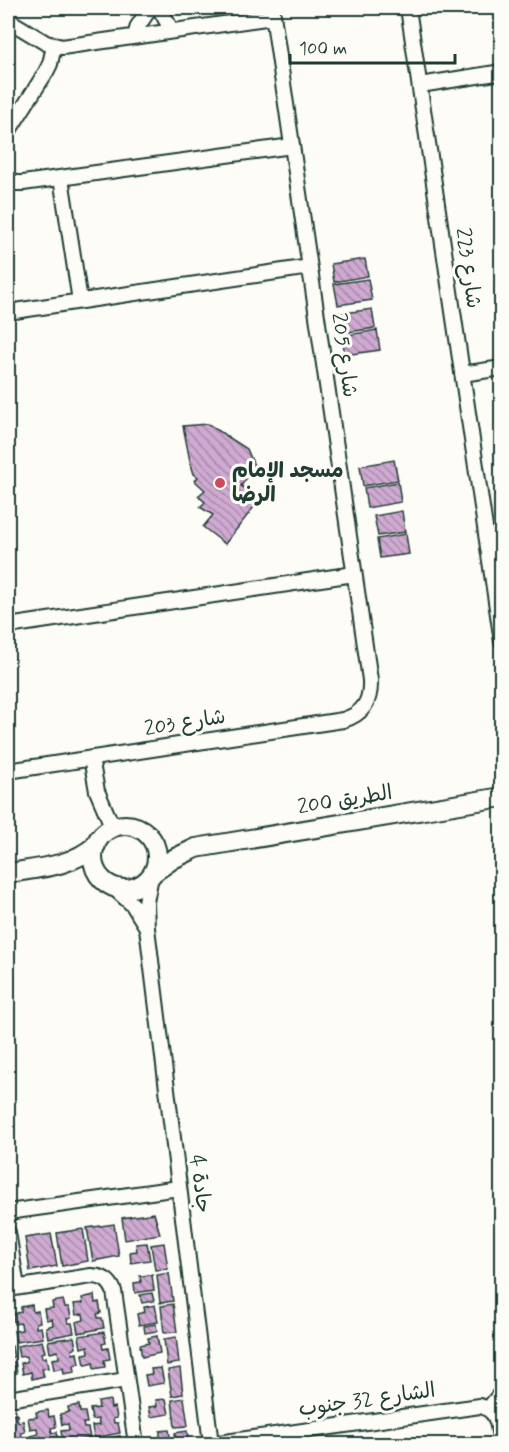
<svg xmlns="http://www.w3.org/2000/svg" width="509" height="1452" font-family="Mynerve,'Playpen Sans Arabic',sans-serif">
<defs>
<pattern id="building-back-hatch" width="6" height="6" patternUnits="userSpaceOnUse" patternTransform="scale(1.5)"><rect width="6" height="6" fill="#cfa9d1"/><path d="M-1 5l2 2M0 0l6 6M5-1l2 2" fill="none" stroke="#a78baa"/></pattern>
</defs>
<rect width="100%" height="100%" fill="#fdfcf7"/>
<filter id="ink" filterUnits="userSpaceOnUse"><feTurbulence type="fractalNoise" baseFrequency=".0167" numOctaves="2"/><feDisplacementMap in="SourceGraphic" scale="12" xChannelSelector="R" yChannelSelector="G"/><feConvolveMatrix kernelMatrix="1 2 1 2 8 2 1 2 1" color-interpolation-filters="sRGB"/></filter>
<g filter="url(#ink)">
<path fill="url(#building-back-hatch)" stroke="#1f3d34" stroke-width="1.5" d="M365 259 368 276 334 282 331 264Z
M368 279 372 300 338 305 334 284Z
M372 309 375 328 342 333 338 314Z
M377 330 380 350 345 355 342 336Z
M208 424 247 449 255 468 252 473 244 471 241 476 246 479 241 486 261 498 225 544 203 527 213 515 200 507 205 502 198 496 205 490 195 481 198 477 194 474 190 461 183 426Z
M394 460 398 480 363 486 360 466Z
M398 482 401 502 367 508 364 488Z
M402 511 405 532 378 536 374 516Z
M406 534 409 554 380 558 377 539Z
M154 1213 160 1234 125 1240 122 1218Z
M114 1224 119 1256 93 1261 87 1228Z
M83 1229 88 1261 62 1266 57 1233Z
M51 1234 57 1266 30 1271 25 1238Z
M147 1243 150 1260 131 1263 130 1252 137 1251 136 1244Z
M164 1243 168 1269 155 1270 151 1245Z
M169 1273 173 1301 160 1303 157 1275Z
M152 1275 154 1290 135 1293 134 1283 141 1282 140 1276Z
M152 1293 154 1301 142 1303 140 1295Z
M94 1295 95 1303 99 1302 101 1313 97 1314 98 1318H102L104 1328 78 1333 76 1322 84 1320 83 1314 76 1315 74 1304 83 1303 82 1298Z
M63 1300 65 1307H69L71 1318 67 1319 68 1323H72L74 1333 48 1338 46 1327 53 1325 52 1319 46 1320 44 1309 53 1308 52 1302Z
M173 1304 177 1332 164 1333 161 1306Z
M32 1305 33 1312 38 1311 40 1322 36 1323V1328L41 1327 43 1338 16 1342 14 1331 22 1330 21 1323 14 1324 13 1314 21 1312V1307Z
M155 1305 158 1322 139 1325 137 1314 145 1312 144 1307Z
M156 1324 157 1331 145 1333 144 1326Z
M104 1332 106 1343 102 1344 103 1349 108 1348 110 1359 104 1360 105 1367 94 1369 93 1363 85 1365 83 1354 89 1353 88 1346 81 1348 79 1336Z
M157 1336 160 1353 142 1357 140 1345 149 1343 148 1338Z
M74 1337 76 1348 72 1349 73 1354 77 1353 79 1364 74 1365 75 1372 64 1374 63 1368 54 1370 52 1359 59 1358 58 1351 50 1353 48 1341Z
M176 1337 179 1363 167 1365 164 1339Z
M42 1341 45 1352 41 1353 42 1358 46 1357 48 1368 42 1369 44 1376 32 1379 31 1372 23 1374 21 1363 27 1362 26 1356 19 1357 17 1346Z
M8 1346H12L14 1357 10 1358 11 1363 15 1362 17 1373 12 1374 13 1381 8 1382Z
M161 1368 164 1383 147 1386 145 1375 152 1374 151 1369Z
M180 1368 183 1394 172 1396 168 1370Z
M184 1398 188 1426 175 1427 172 1400Z
M166 1399 169 1414 151 1417 149 1407 157 1406 156 1400Z
M110 1400 111 1408 115 1407 117 1418 113 1419 114 1423H118L120 1433 94 1438 92 1426 99 1425 98 1419 92 1420 90 1409 99 1408 98 1402Z
M79 1405 80 1412H85L87 1423H83L84 1428H88L90 1438 63 1443 61 1431 69 1430 68 1424 62 1425 60 1414 69 1412 68 1407Z
M48 1410 49 1417 54 1416 56 1427 51 1428 52 1433 57 1432 58 1442 32 1444 30 1436 38 1434 37 1428 30 1429 28 1418 37 1417 36 1412Z
M17 1414 18 1422 23 1421 25 1432 21 1433 22 1437H26L27 1444H8V1416Z
M169 1430 171 1444H154L153 1438 160 1437V1431Z
M187 1431 189 1444H176L175 1433Z
M120 1436 122 1444H95V1441Z"/>
<g fill="none" stroke-linecap="round" stroke-linejoin="round">
<g stroke="#1f3d34" stroke-width="18">
<path id="street" d="M157 8 161 11 172 31
M408 8 502 642
M8 20 46 43 62 47 273 17
M135 36 138 26 150 8
M420 85 502 72
M8 132 46 72 50 64 54 46
M61 178 80 301
M8 179 15 183H23L292 146
M8 312 310 267
M462 374 502 368
M8 626 354 574
M91 758 97 791 113 828
M8 771 343 720C363 714 371 702 370 680L272 8
M151 876 146 902 147 928 211 1444
M113 887 133 905 146 926
M8 1212 179 1188
M8 1232 17 1287
M8 1289 91 1276C103 1276 110 1281 114 1291L136 1444
M8 1399 126 1380
M489 1408 502 1392
M211 1444 480 1406C499 1410 498 1428 501 1444"/>
</g>
<g stroke="#1f3d34" stroke-width="22">
<path id="secondary" d="M93 857a32 32 0 1 1 64 0a32 32 0 1 1-64 0Z
M8 873C39 868 71 867 96 845
M153 873 173 859 196 848 502 797"/>
</g>
<use href="#street" stroke="#fdfcf7" stroke-width="14"/>
<use href="#secondary" stroke="#fdfcf7" stroke-width="18"/>
</g>
</g>
<circle fill="#d1495b" stroke="#fdfcf7" stroke-width="2" cx="220" cy="483" r="6"/>
<g text-anchor="middle" dominant-baseline="central" stroke-width="6" stroke-linejoin="round" paint-order="stroke">
<g font-size="21" fill="#1f3d34" stroke="#fdfcf7">
<text transform="translate(468 268) rotate(82)">شارع 223</text>
<text transform="translate(344 355) rotate(82)">شارع 205</text>
<text transform="translate(185 723) rotate(-9)">شارع 203</text>
<text transform="translate(345 800) rotate(-9)">الطريق 200</text>
<text transform="translate(200 1184) rotate(83)">جادة 4</text>
<text transform="translate(367 1400) rotate(-8)">الشارع 32 جنوب</text>
</g>
<g font-size="21" font-weight="bold" fill="#1f3d34" stroke="#fdfcf7" text-anchor="start">
<text x="232" y="471">مسجد الإمام<tspan x="232" dy="24">الرضا</tspan></text>
</g>
</g>
<rect width="509" height="1452" fill="none" stroke="#fdfcf7" stroke-width="30"/>
<rect x="15" y="15" width="479" height="1422" fill="none" stroke="#1f3d34" stroke-width="2" filter="url(#ink)"/>
<path d="M290 54v9h165v-9" fill="none" stroke="#1f3d34" stroke-width="3"/>
<text x="299" y="54" font-size="18" fill="#1f3d34" stroke="#fdfcf7" stroke-width="4.5" paint-order="stroke">100 m</text>
</svg>
